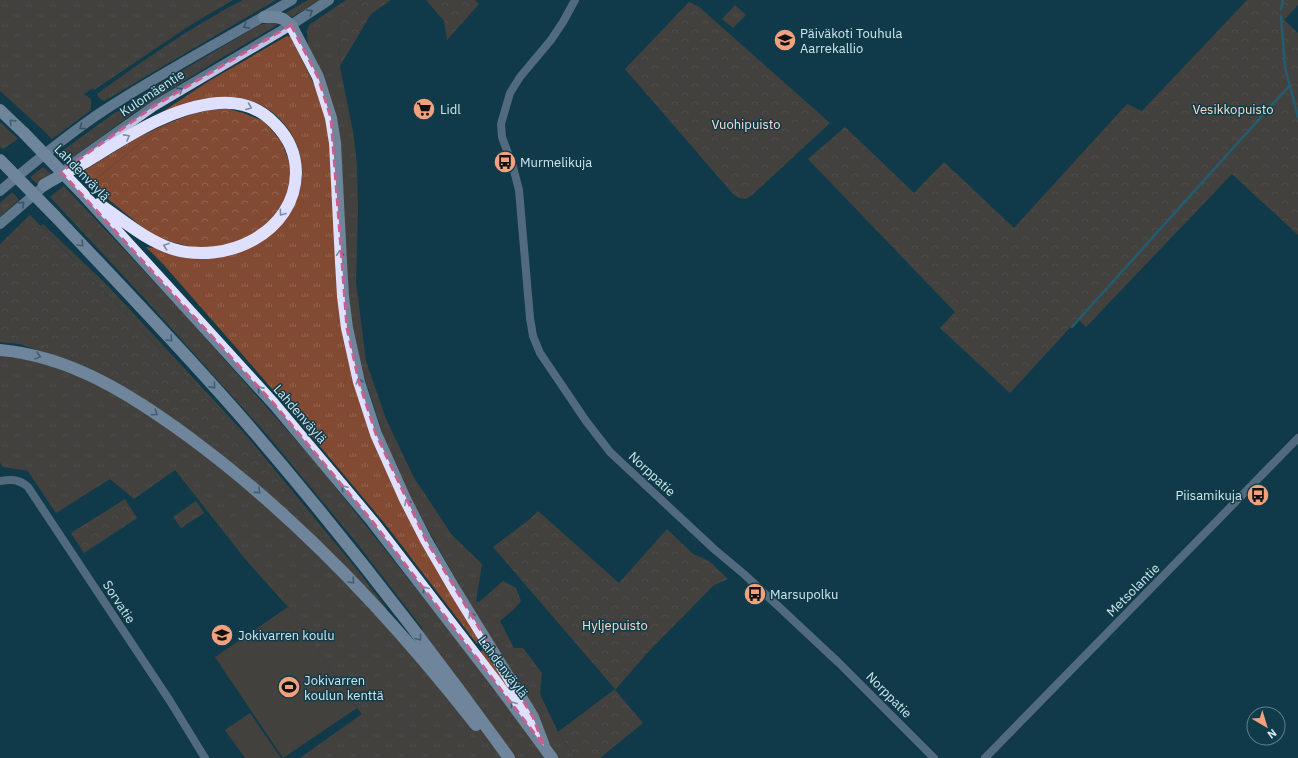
<svg xmlns="http://www.w3.org/2000/svg" width="1298" height="758" font-family="'IBM Plex Sans',sans-serif">
<defs>
<pattern id="grass-tufts" width="24" height="20" patternUnits="userSpaceOnUse"><rect width="24" height="20" fill="#824a32"/><path d="M3 7l-1-3M5 7V3M7 7l1-3M15 17l-1-3M17 17v-4M19 17l1-3" fill="none" stroke="#936450"/></pattern>
<pattern id="forest-crowns" width="20" height="18" patternUnits="userSpaceOnUse"><rect width="20" height="18" fill="#824a32"/><path d="M2 6a3 3 0 1 1 6 0M12 15a3 3 0 1 1 6 0" fill="none" stroke="#936450"/></pattern>
</defs>
<rect width="100%" height="100%" fill="#103b49"/>
<path fill="url(#grass-tufts)" d="M0 0H233L192 24 94 90 93 88 84 94 91 99V110L52 139 41 128 0 91Z
M243 0H276L104 101 99 98 97 94C144 60 192 26 243 0Z
M308 0H321L292 17 284 14Z
M346 0H365L338 18 340 67 353 132 357 164 358 211 356 282 366 361 386 419 413 476 452 535 482 564 476 601 479 602 503 581 516 588 521 601 514 609 500 621 514 648H523L542 673 540 694 558 732 575 758H300L362 714 357 708 288 607 246 560 175 470 134 499 110 479 56 513 28 471 3 467 0 463V355L40 362 88 379 127 401 165 425 218 464 326 560 405 646 423 629 356 542 269 437 145 299 50 197 64 186 177 306 317 464 471 658 492 644 410 497 388 450 356 351 350 308 327 88 308 45 307 31 309 25Z
M735 5 746 15 733 28 722 19Z
M273 22H277L278 24 274 27 213 63 138 110 70 159 62 151 113 114 158 85 259 25Z
M287 36 291 37 320 97 328 127 335 241 378 449 481 639 477 644 386 525 261 376 163 264 146 247 224 256 294 205C298 196 301 188 302 178 306 136 269 95 226 97 218 97 210 102 203 104 183 111 164 117 144 124L209 81Z
M0 122 18 139 3 149 0 147Z
M162 126 92 182 82 172 137 138Z
M43 167 51 174 38 185 30 177Z
M12 192 19 200 0 217V203Z
M43 224 108 286 246 435 355 567 387 609 385 611 272 498 306 516 241 433 41 226Z"/>
<path fill="url(#forest-crowns)" d="M365 0H391L371 14 340 66 338 18Z
M426 0H475L479 4 447 40 444 21Z
M1247 0H1298V5L1284 20 1298 33V235L1232 174 1086 327 1078 319 1010 393 940 328 955 312 808 159 845 127 914 193 944 162 1014 228 1127 104 1142 111Z
M689 2 698 6 830 123 752 195 746 199 739 198 733 194 625 69Z
M214 109H229L243 113 264 121 281 141 288 158 292 174 287 197 273 217 257 232 222 248H196L172 242 152 235 103 195 92 182 162 126 189 115Z
M30 215 241 433 306 516 300 521 172 418 65 360 20 344 0 342V244Z
M125 499 137 518 84 553 71 533Z
M196 501 204 513 181 528 173 517Z
M538 511 619 583 667 529 693 554 709 561 728 579 714 585 649 651 615 690 643 723 600 758H575L558 732 615 689 493 547 530 519Z"/>
<path fill="#824a32" d="M288 607 357 708 283 758 215 657Z
M250 713 281 758H245L225 730Z"/>
<g fill="none" stroke-linecap="round" stroke-linejoin="round">
<path stroke="#3685a0" stroke-width="2.5" d="M1281 9 1283 0
M1281 16 1285 67 1298 117
M1072 327 1290 85"/>
<path stroke="#a3a4bd" stroke-width="8" d="M575 0 563 22 551 40 520 77 510 93 501 124 502 137 513 167 519 190 530 318 533 336 540 353 586 421 610 452 714 549 745 575 839 663 934 758
M0 481C11 479 19 479 28 487L170 701 205 758
M985 758 1298 438"/>
<path stroke="#c2c3e2" stroke-width="10" d="M69 166 154 106 291 25 329 0
M0 191C33 163 67 135 103 111 164 71 229 37 292 0
M0 224 50 181"/>
<path stroke="#dfe0fe" stroke-width="12" d="M264 17H277L283 19 291 25 318 77 331 118 335 143 341 262 343 296 347 328 359 382 376 434 405 499 426 540 455 590 533 717 544 746
M0 110 24 133
M44 185C59 176 75 168 89 160 128 136 171 107 218 103 240 101 260 108 275 124 288 137 296 154 296 173 295 233 226 265 173 249 145 240 123 220 99 204
M82 193 274 404 372 521 496 682 552 758
M55 216C120 285 186 353 248 425 340 532 427 644 509 758
M0 350C71 356 133 396 189 437 299 518 392 618 476 725"/>
<path stroke="#dfe0fe" stroke-width="12" d="M24 133 82 193
M0 160 55 216"/>
</g>
<defs><path id="oneway-chevron" d="M-2-3.5L2.5 0L-2 3.5" fill="none" stroke-width="1.6" stroke-linecap="round" stroke-linejoin="round"/></defs>
<g stroke="#60788e">
<use href="#oneway-chevron" transform="translate(310 12) rotate(-33)"/>
<use href="#oneway-chevron" transform="translate(246 26) rotate(151)"/>
<use href="#oneway-chevron" transform="translate(180 90) rotate(-31)"/>
<use href="#oneway-chevron" transform="translate(82 127) rotate(144)"/>
<use href="#oneway-chevron" transform="translate(22 204) rotate(-42)"/>
</g>
<g stroke="#788ea4">
<use href="#oneway-chevron" transform="translate(249 107) rotate(22)"/>
<use href="#oneway-chevron" transform="translate(12 122) rotate(-136)"/>
<use href="#oneway-chevron" transform="translate(127 137) rotate(-29)"/>
<use href="#oneway-chevron" transform="translate(282 213) rotate(126)"/>
<use href="#oneway-chevron" transform="translate(81 244) rotate(47)"/>
<use href="#oneway-chevron" transform="translate(166 246) rotate(-160)"/>
<use href="#oneway-chevron" transform="translate(340 253) rotate(-93)"/>
<use href="#oneway-chevron" transform="translate(170 339) rotate(47)"/>
<use href="#oneway-chevron" transform="translate(38 356) rotate(15)"/>
<use href="#oneway-chevron" transform="translate(359 381) rotate(-106)"/>
<use href="#oneway-chevron" transform="translate(213 386) rotate(48)"/>
<use href="#oneway-chevron" transform="translate(260 389) rotate(-132)"/>
<use href="#oneway-chevron" transform="translate(155 413) rotate(34)"/>
<use href="#oneway-chevron" transform="translate(344 488) rotate(-130)"/>
<use href="#oneway-chevron" transform="translate(258 491) rotate(41)"/>
<use href="#oneway-chevron" transform="translate(407 502) rotate(-117)"/>
<use href="#oneway-chevron" transform="translate(352 581) rotate(47)"/>
<use href="#oneway-chevron" transform="translate(425 589) rotate(-128)"/>
<use href="#oneway-chevron" transform="translate(471 615) rotate(-121)"/>
<use href="#oneway-chevron" transform="translate(419 638) rotate(52)"/>
<use href="#oneway-chevron" transform="translate(513 704) rotate(-126)"/>
</g>
<path d="M0 0H1298V758H0ZM291 25 318 77 331 118 347 328 359 382 376 434 426 540 533 717 544 746 372 521 274 404 61 172 154 106Z" fill="#103b49" fill-opacity=".55" fill-rule="evenodd"/>
<path fill="none" stroke="#c7608f" stroke-width="3" stroke-dasharray="8 5" stroke-linejoin="round" d="M291 25 318 77 331 118 347 328 359 382 376 434 426 540 533 717 544 746 372 521 274 404 61 172 154 106Z"/>
<defs>
<g id="school-disc" transform="scale(1.15)"><circle r="9.5" fill="#f2a17e" stroke="#103b49"/><path d="M0-5L7-2L0 1L-7-2ZM-4 1L0 2.5L4 1V4Q0 6-4 4Z" fill="#111"/></g>
<g id="supermarket-disc" transform="scale(1.15)"><circle r="9.5" fill="#f2a17e" stroke="#103b49"/><path d="M-6-5.5h2.5l.6 2H6L4.5 2H-2.5L-4.4-4H-6ZM-1.5 3.2a1.3 1.3 0 1 0 .1 0ZM3 3.2a1.3 1.3 0 1 0 .1 0Z" fill="#111"/></g>
<g id="bus-disc" transform="scale(1.15)"><circle r="9.5" fill="#f2a17e" stroke="#103b49"/><path d="M-5-6H5V4H4V6H2V4H-2V6H-4V4H-5ZM-3.5-4V0h7V-4ZM-3.5 1.2v1.5H-2V1.2ZM2 1.2v1.5H3.5V1.2Z" fill="#111"/></g>
<g id="stadium-disc" transform="scale(1.15)"><circle r="9.5" fill="#f2a17e" stroke="#103b49"/><path d="M0-5a6.5 5 0 1 0 0 10a6.5 5 0 1 0 0-10ZM-3.5-1.8h7v3.6h-7Z" fill="#111"/></g>
</defs>
<g fill-rule="evenodd">
<use href="#school-disc" x="785" y="40"/>
<use href="#supermarket-disc" x="424" y="109"/>
<use href="#bus-disc" x="505" y="162"/>
<use href="#bus-disc" x="1258" y="495"/>
<use href="#bus-disc" x="755" y="594"/>
<use href="#school-disc" x="222" y="635"/>
<use href="#stadium-disc" x="289" y="687"/>
</g>
<g text-anchor="middle" dominant-baseline="central" stroke-width="3" stroke-linejoin="round" paint-order="stroke">
<g font-size="13" fill="#d0e6ef" stroke="#103b49" text-anchor="start">
<text x="800" y="33">Päiväkoti Touhula<tspan x="800" dy="15">Aarrekallio</tspan></text>
<text x="440" y="109">Lidl</text>
<text x="520" y="162">Murmelikuja</text>
<text x="1242" y="495" text-anchor="end">Piisamikuja</text>
<text x="770" y="594">Marsupolku</text>
<text x="238" y="635">Jokivarren koulu</text>
<text x="304" y="680">Jokivarren<tspan x="304" dy="15">koulun kenttä</tspan></text>
</g>
<g font-size="13" fill="#d0e6ef" stroke="#103b49">
<text transform="translate(152 93) rotate(-33)">Kulomäentie</text>
<text transform="translate(82 173) rotate(46)">Lahdenväylä</text>
<text transform="translate(300 414) rotate(49)">Lahdenväylä</text>
<text transform="translate(652 474) rotate(43)">Norppatie</text>
<text transform="translate(1133 590) rotate(-45)">Metsolantie</text>
<text transform="translate(119 602) rotate(57)">Sorvatie</text>
<text transform="translate(503 667) rotate(53)">Lahdenväylä</text>
<text transform="translate(889 695) rotate(45)">Norppatie</text>
</g>
<g font-size="13" fill="#ffd9ca" stroke="#103b49">
<text x="1233" y="109">Vesikkopuisto</text>
<text x="746" y="124">Vuohipuisto</text>
<text x="615" y="625">Hyljepuisto</text>
</g>
</g>
<g transform="translate(1266 726) rotate(142)"><circle r="19" fill="#103b49" stroke="#5d7f8b"/>
<path d="M0-3L7 15L0 10L-7 15Z" fill="#f2a17e"/>
<text y="-6" font-size="11" font-weight="bold" text-anchor="middle" fill="#d0e6ef">N</text>
</g>
</svg>
